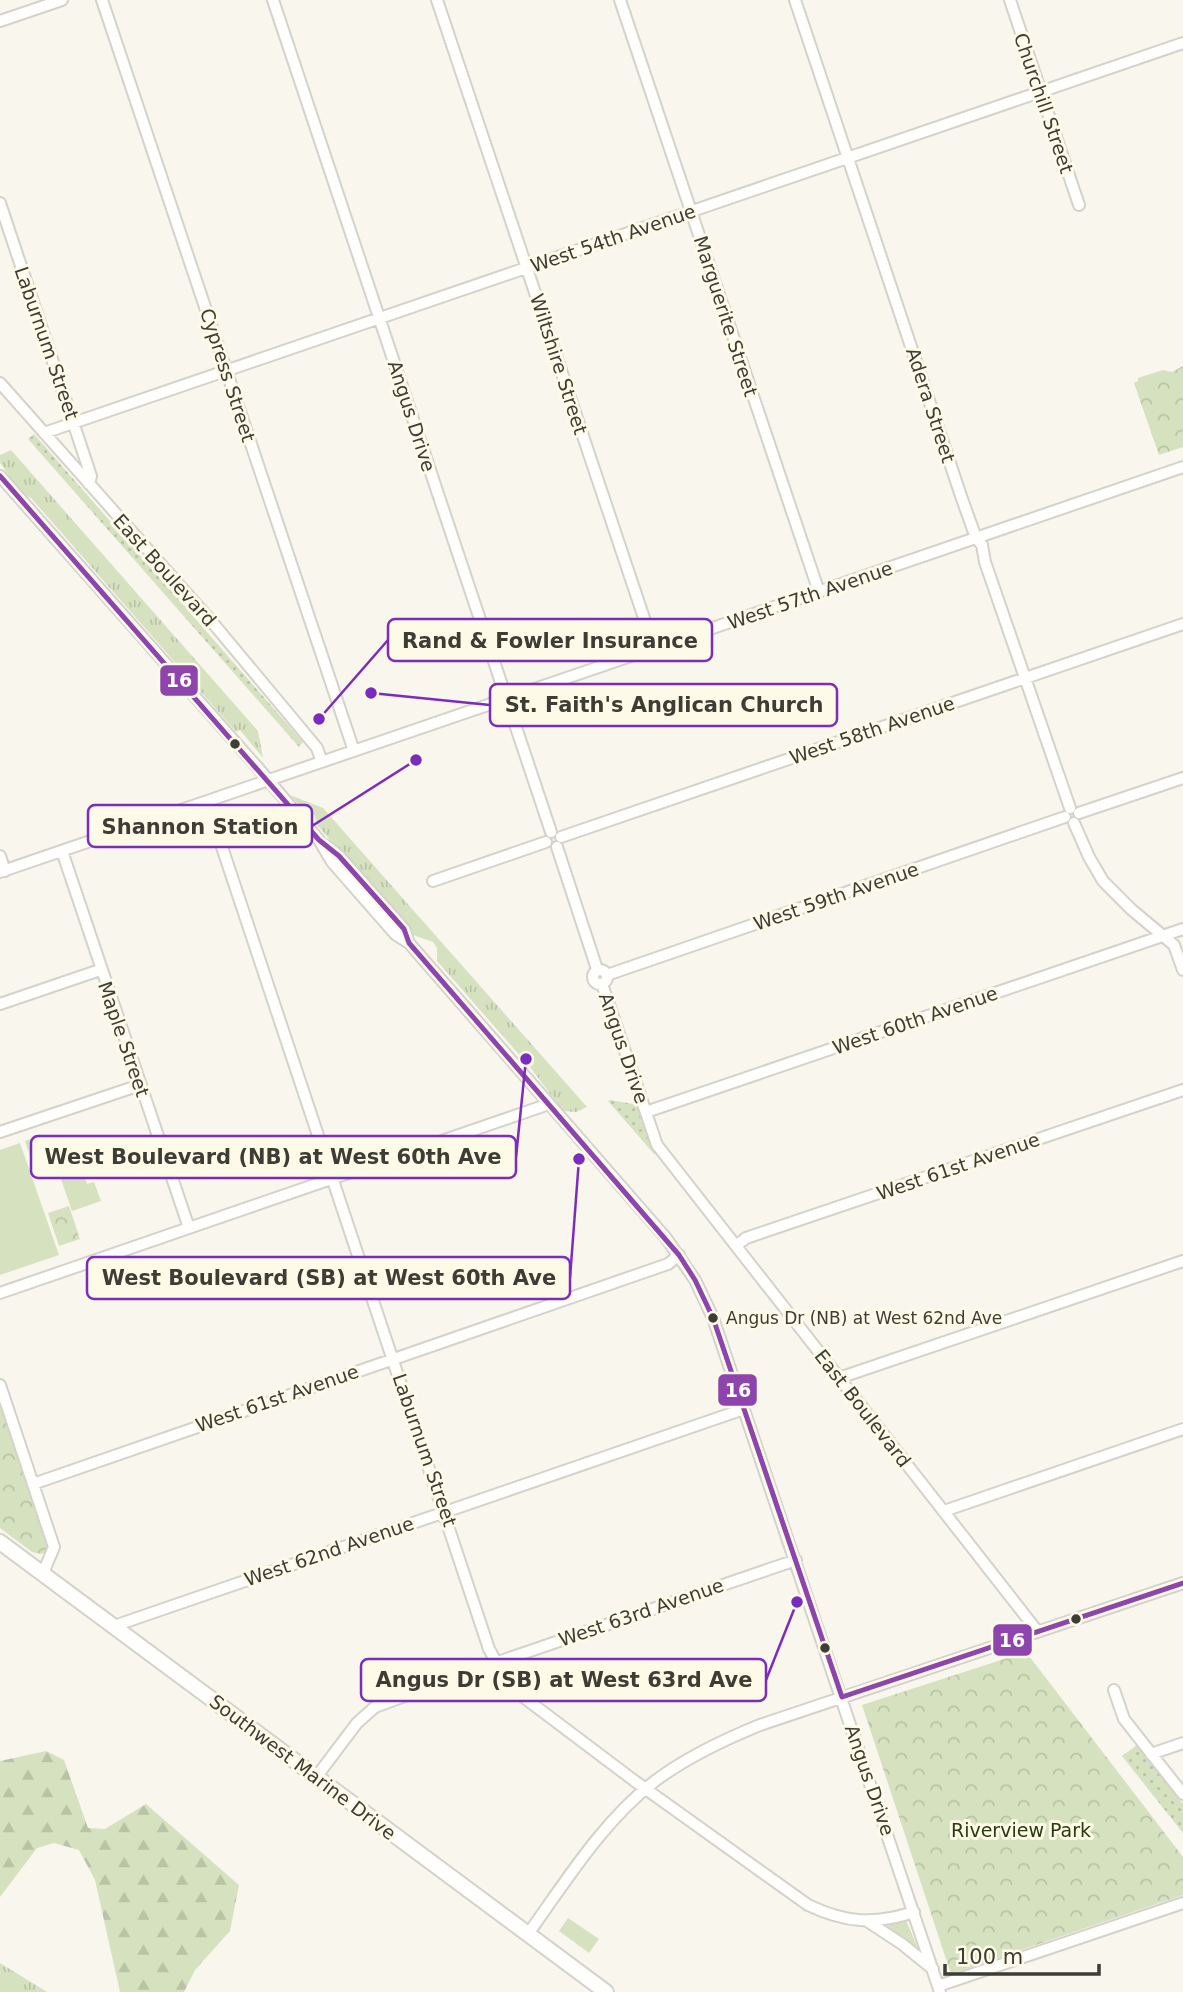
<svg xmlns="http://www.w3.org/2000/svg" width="1183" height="1992" font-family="'DejaVu Sans',sans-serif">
<defs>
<pattern id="grass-tufts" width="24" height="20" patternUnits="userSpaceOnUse" patternTransform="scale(1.75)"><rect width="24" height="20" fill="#d6e2bf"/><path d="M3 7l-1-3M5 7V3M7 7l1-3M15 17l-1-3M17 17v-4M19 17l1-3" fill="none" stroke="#b9c3a5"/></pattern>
<pattern id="forest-firs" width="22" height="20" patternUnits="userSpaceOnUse" patternTransform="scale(1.75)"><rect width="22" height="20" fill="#d6e2bf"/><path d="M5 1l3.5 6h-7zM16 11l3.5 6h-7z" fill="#b9c3a5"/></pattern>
<pattern id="park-crowns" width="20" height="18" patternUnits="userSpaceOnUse" patternTransform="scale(1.75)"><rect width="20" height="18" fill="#d6e2bf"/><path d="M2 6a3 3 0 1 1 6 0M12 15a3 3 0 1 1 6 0" fill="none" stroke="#b9c3a5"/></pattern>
<pattern id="garden-dots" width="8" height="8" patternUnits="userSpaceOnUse" patternTransform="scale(1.75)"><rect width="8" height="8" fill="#d6e2bf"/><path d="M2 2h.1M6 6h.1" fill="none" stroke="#b9c3a5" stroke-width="1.8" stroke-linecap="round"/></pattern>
</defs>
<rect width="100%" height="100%" fill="#f8f6ed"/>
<path fill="url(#grass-tufts)" d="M11 450 258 731 263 758 240 730 236 732 31 498C15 491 10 475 0 463V455Z
M290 795 323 808 587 1107 576 1112 563 1111 530 1067 534 1064 526 1055 522 1058 437 961V948L433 942 413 935 318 826 314 814 302 808Z
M906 1920 917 1946V1948L887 1928 889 1925Z
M0 1963 47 1992H0Z"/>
<path fill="url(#forest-firs)" d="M46 1751 64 1760 88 1828 105 1829 146 1804 239 1885 230 1931 195 1970 184 1992H120L95 1880 79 1850 54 1843 37 1848 0 1897V1761Z"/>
<path fill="url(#park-crowns)" d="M1183 366V447L1159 455 1134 383 1138 381V378L1163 370 1172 372Z
M43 1135 56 1173 38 1179 25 1141Z
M69 1206 80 1239 59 1246 48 1213Z
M0 1399 49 1545 47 1552 41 1554 32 1552 0 1528Z
M1026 1652 1183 1857V1895L951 1974 862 1705Z"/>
<path fill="url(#garden-dots)" d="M34 434 303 742 299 747 28 439Z
M610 1100 639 1105 657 1152 654 1154 608 1101Z
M1137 1745 1183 1804V1833L1122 1756Z"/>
<path fill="#d6e2bf" d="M20 1143 59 1255 0 1275V1150Z
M76 1151 87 1184 94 1182 101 1201 72 1211 54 1159Z
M568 1918 599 1939 589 1953 559 1931Z"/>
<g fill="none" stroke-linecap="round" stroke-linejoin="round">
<g stroke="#d4d2ca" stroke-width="14">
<path id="minor" d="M102 0 354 751
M273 0 551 832
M437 0 654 648
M620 0 819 592
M795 0 961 496 976 538 982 545 985 562 1070 808
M1010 0 1079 205
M0 21 62 0
M0 203 91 476 89 484
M0 383 212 622 317 748 322 762
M44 433 1183 43
M0 476 258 768 319 840 332 862 395 934 409 943 666 1238 695 1280 713 1318 940 1992
M207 802 489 1649 510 1687 636 1782 808 1905C846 1923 874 1925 914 1912
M1079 813 1183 778
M1074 823 1089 857 1103 881 1132 910 1174 945 1183 970
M561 837 1183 624
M325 845 339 856 404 929 409 943
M557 847 597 969
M62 851 189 1228
M0 856 5 871
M0 872 1183 467
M433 881 546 842
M593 977a7 7 0 1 1 14 0a7 7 0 1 1-14 0Z
M607 975 1065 817
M602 984 657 1145 1038 1632
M0 1004 100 970
M646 1112 1183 929
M0 1132 140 1085
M736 1246 746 1238 1183 1090
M0 1293 549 1104
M839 1378 1183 1261
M0 1385 54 1547 43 1573
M33 1484 668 1264 679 1255
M944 1511 1183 1429
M114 1626 744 1409
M1114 1690 1124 1719 1183 1794
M1151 1754 1183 1743
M317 1776 357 1723 375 1707 486 1666 796 1560
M867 1921 902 1944 933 1969
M528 1934C566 1881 603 1821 655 1781 687 1757 723 1740 760 1725L1183 1583
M938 1986 1183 1903"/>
</g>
<g stroke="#d4d2ca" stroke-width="18">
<path id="major" d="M0 1542 606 1992"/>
</g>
<use href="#minor" stroke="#fefefc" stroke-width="10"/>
<use href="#major" stroke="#fefefc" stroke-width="14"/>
<g stroke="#fdfae8" stroke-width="10">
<path id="bus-1" d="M0 476 319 840 339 856 404 929 409 943 679 1255 695 1280 713 1318 842 1697
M842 1697 1183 1583"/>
</g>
<use href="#bus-1" stroke="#8e44ad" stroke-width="5"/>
</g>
<g fill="#3d3c35" stroke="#fdfae8" stroke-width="2.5">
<circle cx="235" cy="744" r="6"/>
<circle cx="713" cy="1318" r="6"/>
<circle cx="1076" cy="1619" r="6"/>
<circle cx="825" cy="1648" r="6"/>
</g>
<g text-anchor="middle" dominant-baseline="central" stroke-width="6" stroke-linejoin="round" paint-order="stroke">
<g font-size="17" fill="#3d3c35" stroke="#fdfae8" text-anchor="start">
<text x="726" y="1318">Angus Dr (NB) at West 62nd Ave</text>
</g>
<g font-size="19" fill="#3d3c35" stroke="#fdfae8">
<text transform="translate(1044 103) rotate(71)">Churchill Street</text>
<text transform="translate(613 238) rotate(-19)">West 54th Avenue</text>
<text transform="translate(726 316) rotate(72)">Marguerite Street</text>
<text transform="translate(47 343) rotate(71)">Laburnum Street</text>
<text transform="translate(559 364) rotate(72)">Wiltshire Street</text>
<text transform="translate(228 375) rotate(72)">Cypress Street</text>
<text transform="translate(931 405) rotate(72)">Adera Street</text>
<text transform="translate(412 416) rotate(72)">Angus Drive</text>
<text transform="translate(165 570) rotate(48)">East Boulevard</text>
<text transform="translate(810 595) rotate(-19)">West 57th Avenue</text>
<text transform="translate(872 730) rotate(-19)">West 58th Avenue</text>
<text transform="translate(836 896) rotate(-19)">West 59th Avenue</text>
<text transform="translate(915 1020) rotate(-19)">West 60th Avenue</text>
<text transform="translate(124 1039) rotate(71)">Maple Street</text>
<text transform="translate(624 1048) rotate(71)">Angus Drive</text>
<text transform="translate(958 1166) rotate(-19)">West 61st Avenue</text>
<text transform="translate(277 1398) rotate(-19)">West 61st Avenue</text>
<text transform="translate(863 1408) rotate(52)">East Boulevard</text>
<text transform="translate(425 1450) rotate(71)">Laburnum Street</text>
<text transform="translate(329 1551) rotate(-19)">West 62nd Avenue</text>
<text transform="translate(641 1612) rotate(-19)">West 63rd Avenue</text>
<text transform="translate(303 1767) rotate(37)">Southwest Marine Drive</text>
<text transform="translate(870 1780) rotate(71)">Angus Drive</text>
</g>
<g font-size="19" fill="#2a3b0d" stroke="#fdfae8">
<text x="1021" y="1830">Riverview Park</text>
</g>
</g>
<path fill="none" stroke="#7b2cbf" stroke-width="2.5" d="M319 719L388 640M371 693L490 705M416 760L312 826M526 1059L516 1157M579 1159L570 1278M797 1602L766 1680"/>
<g fill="#7b2cbf" stroke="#fdfae8" stroke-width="2.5">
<circle cx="319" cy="719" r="7"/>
<circle cx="371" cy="693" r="7"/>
<circle cx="416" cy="760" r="7"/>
<circle cx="526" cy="1059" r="7"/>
<circle cx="579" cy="1159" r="7"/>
<circle cx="797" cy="1602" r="7"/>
</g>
<g fill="#fdfae8" stroke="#7b2cbf" stroke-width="2.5">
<rect x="388" y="619" width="324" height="42" rx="7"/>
<rect x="490" y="684" width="347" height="42" rx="7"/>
<rect x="88" y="805" width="224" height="42" rx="7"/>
<rect x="31" y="1136" width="485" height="42" rx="7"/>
<rect x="87" y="1257" width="483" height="42" rx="7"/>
<rect x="361" y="1659" width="405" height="42" rx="7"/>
</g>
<g font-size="21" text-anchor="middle" font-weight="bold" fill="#3d3c35">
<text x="550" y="648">Rand &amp; Fowler Insurance</text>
<text x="664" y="712">St. Faith's Anglican Church</text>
<text x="200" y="834">Shannon Station</text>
<text x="273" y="1164">West Boulevard (NB) at West 60th Ave</text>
<text x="329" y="1285">West Boulevard (SB) at West 60th Ave</text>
<text x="564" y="1687">Angus Dr (SB) at West 63rd Ave</text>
</g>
<g stroke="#fdfae8" stroke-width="2.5">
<rect x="159" y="664" width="40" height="33" rx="7" fill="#8e44ad"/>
<rect x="717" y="1373" width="41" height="34" rx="7" fill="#8e44ad"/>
<rect x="992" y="1623" width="41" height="34" rx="7" fill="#8e44ad"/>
</g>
<g font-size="19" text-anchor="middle" font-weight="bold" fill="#fff">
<text x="179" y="687">16</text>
<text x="738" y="1397">16</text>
<text x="1012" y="1647">16</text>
</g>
<path d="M945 1964v10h154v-10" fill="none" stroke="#3d3c35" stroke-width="3.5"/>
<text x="956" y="1964" font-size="21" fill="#3d3c35" stroke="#fdfae8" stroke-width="5" paint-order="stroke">100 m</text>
</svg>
